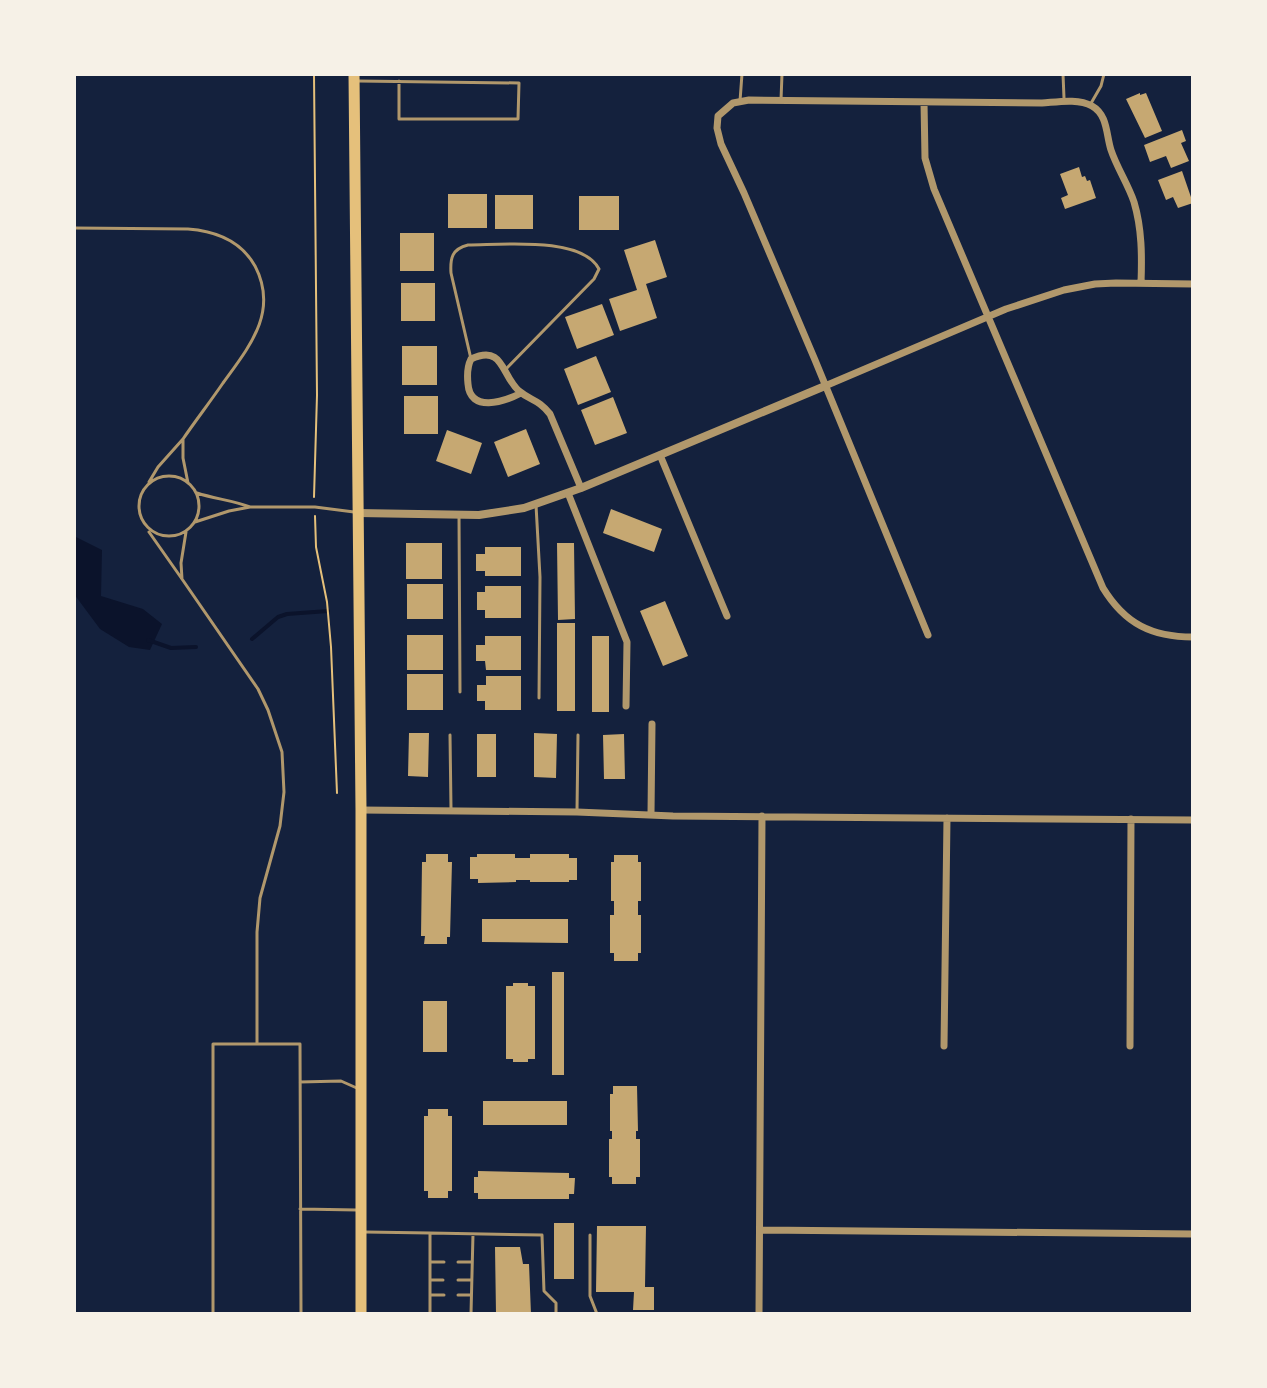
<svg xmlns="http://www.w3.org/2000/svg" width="1267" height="1388" font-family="'Titillium Web',sans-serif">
<rect width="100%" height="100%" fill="#14213d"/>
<path fill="#0b132b" d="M76 537 102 550 101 596 143 609 162 624 150 650 129 647 100 629 74 594V538Z"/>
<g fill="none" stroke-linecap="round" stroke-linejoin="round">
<path stroke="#0b132b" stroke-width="4" d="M252 639 278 617 287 614 328 611
M148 640 171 648 196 647"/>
</g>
<path fill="#c6a872" d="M1140 93V95L1146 93 1162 131 1145 138 1126 99Z
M1182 130 1186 141 1181 143 1189 161 1171 168 1166 156 1150 162 1144 145Z
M1079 167 1082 177 1085 176 1087 181 1090 180 1096 198 1065 209 1061 198 1068 195 1060 174Z
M1182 171 1193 203 1178 208 1173 197 1166 200 1158 180Z
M448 194H487V228H448Z
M495 195H533V229H495Z
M579 196H619V230H579Z
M400 233H434V271H400Z
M655 240 667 277 646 284 657 318 620 331 609 299 637 290 624 250Z
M401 283H435V321H401Z
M602 304 614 335 577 349 565 317Z
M402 346H437V385H402Z
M596 356 611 392 578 405 564 369Z
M404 396H438V434H404Z
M613 397 627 433 595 445 581 410Z
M526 429 540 464 508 477 494 442Z
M447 430 482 443 471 474 436 461Z
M611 509 662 529 654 552 603 533Z
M406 543H442V579H406Z
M557 543H574L575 619 558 620Z
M485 547H521V576H485V571H476V554H485Z
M407 584H443V619H407Z
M485 586H521V618H485V610H477V592H485Z
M665 601 688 656 663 666 640 611Z
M557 623H575V711H557Z
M407 635H443V670H407Z
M485 636H521V670H486L485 661H476V645H485Z
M592 636H609V712H592Z
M407 674H443V710H407Z
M486 676H521V710H485V701H477V685H486Z
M409 733H429L428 777 408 776Z
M534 733 557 734 556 778 534 777Z
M477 734H496V777H477Z
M624 734 625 779H604L603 735Z
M426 854H448V862H452L450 937H447V944H424L425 936H421L422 862H426Z
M477 854H515V858H530V854H569V858H577V880H569V882H530V880H516V882L478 883V879H470V857H477Z
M614 855H638V862H641V901H638V915H641V953H638V961H614V953H610V915H614V901H611V862H614Z
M482 919H568V943L482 942Z
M552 972H564V1075H552Z
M513 983H528V986H535V1059H528V1062H513V1059H506V986H513Z
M423 1001H447V1052H423Z
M613 1086H637L638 1131H636V1139H640V1177H636V1184H612V1177H609V1139H612V1131H610V1094H613Z
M483 1101H567V1125H483Z
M428 1109H448V1116H452V1191H448V1198H428V1191H424V1116H428Z
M478 1171 569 1173V1178H575L574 1194H569V1199H478V1193H474V1177H478Z
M554 1223H574V1279H554Z
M597 1226H646L645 1287H654V1310H633L634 1292H596Z
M495 1247H520L523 1264H529L531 1314H496Z"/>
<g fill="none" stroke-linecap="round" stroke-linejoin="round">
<path stroke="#e5c07b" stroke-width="2" d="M314 74 317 395 314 497
M315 516 316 547 327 602 331 647 337 793"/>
<path stroke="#b1986c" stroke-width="3" d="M1063 74 1064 98
M358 81 519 83 518 119H399V81
M781 100 782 74
M740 101 742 74
M1090 105 1101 86 1104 74
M74 228 188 229C215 231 241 241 255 266 279 312 249 347 223 383 210 402 196 420 183 439
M471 359 451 273C450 258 452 249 468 245 501 245 582 236 599 269L594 279 505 370
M139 506a30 30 0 1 1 60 0a30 30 0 1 1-60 0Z
M149 482 158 467 183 439V458L188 483
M536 505 540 577 539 698
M250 507H315L354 512
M459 515 460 692
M195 522 229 511 250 507C232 500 215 499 197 493
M149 532 182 579 181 563 186 532
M182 579 258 689 268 710 282 752 284 792 280 826 260 898 257 932V1044
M450 735 451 808
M577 811 578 735
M300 1082 341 1081 359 1089
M300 1209 357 1210
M365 1232 430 1233V1314
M430 1233 542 1235 544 1291 556 1303V1314
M590 1235V1296L597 1314
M430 1262H444
M458 1262H472
M430 1280H443
M458 1280H472
M430 1295H444
M458 1295H470
M213 1314V1044H300L301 1314
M471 1314 473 1234"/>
<path stroke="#b1986c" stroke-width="7" d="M924 102 925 158 934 189 1103 588C1125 624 1152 637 1193 637
M825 386 1006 309 1064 290 1095 284 1116 283 1193 284
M521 393C504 402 470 413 468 384 467 375 467 367 471 359 504 344 501 375 519 391 531 401 538 399 550 414L581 488
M660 455 727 616
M568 493 627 642 626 706
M928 635 815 360 744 193 721 144 717 128 718 116 733 103 749 100 1042 103C1057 102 1078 98 1092 106 1108 115 1106 135 1111 150 1117 168 1128 184 1134 202 1142 229 1142 256 1141 283
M361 810 577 812 673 816 1193 820
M651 814 652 724
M944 1046 947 818
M1130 1046 1131 819
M760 1230 1193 1234
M759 1314 762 816"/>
<path stroke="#b1986c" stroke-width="8" d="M358 513 479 515 524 508 581 488 825 386"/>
<path stroke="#e5c07b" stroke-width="11" d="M354 74 361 810V1314"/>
</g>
<rect width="1267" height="1388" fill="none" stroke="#f6f1e7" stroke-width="152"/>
</svg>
